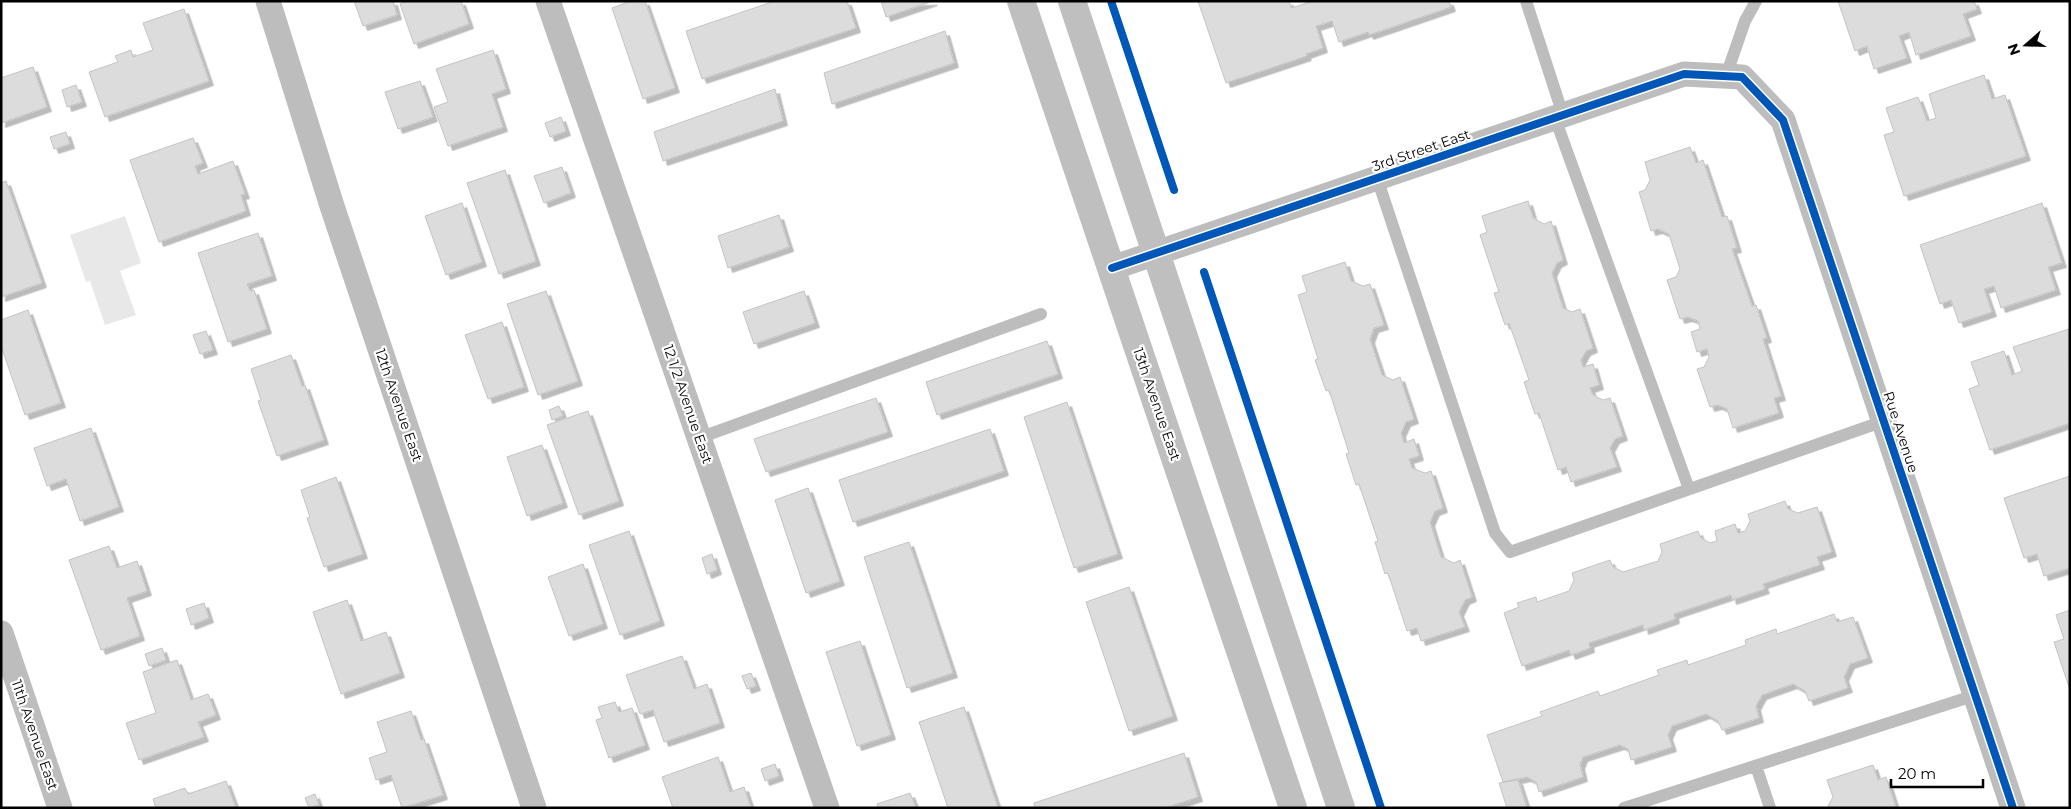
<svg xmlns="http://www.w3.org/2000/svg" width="2071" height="809" font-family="Montserrat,sans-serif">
<defs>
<filter id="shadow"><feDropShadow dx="4.5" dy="4.5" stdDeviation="0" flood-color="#0004"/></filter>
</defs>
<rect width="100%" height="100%" fill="#fff"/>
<path fill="#e8e8e8" d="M125 216 141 263 120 271 136 315 105 325 90 281 86 282 70 235Z"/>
<path fill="#dcdcdc" stroke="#c4c4c4" filter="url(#shadow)" d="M354 1H393L397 15 363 26Z
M408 1H461L469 24 414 44 400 4Z
M631 1H645L675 88 643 99 612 8Z
M775 1H847L856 28 702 79 686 31Z
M881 1H933L886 17Z
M1198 1H1289L1291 8 1313 1H1449L1451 7 1369 35 1368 32 1339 42 1332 21 1316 26 1323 48 1306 54 1307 56 1226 83Z
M1838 1H1974L1977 9 1963 14 1971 36 1916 55 1909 32 1899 36 1907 58 1874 69 1867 46 1855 51Z
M184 9 209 81 105 117 89 72 118 62 115 56 131 50 133 57 153 50 143 23Z
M945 31 954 63 832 104 824 73Z
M493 50 506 89 492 94 503 127 448 146 434 107 448 102 436 69Z
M33 67 47 107 1 123V78Z
M1984 75 1992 99 2005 95 2026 156 1904 196 1884 135 1894 132 1886 108 1918 97 1927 121 1936 118 1929 94Z
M420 81 433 117 398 129 385 92Z
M76 85 82 102 67 107 62 90Z
M775 89 783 121 663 161 654 132Z
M561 117 566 131 550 137 545 123Z
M66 132 70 144 54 149 50 137Z
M193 138 203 163 195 166 198 174 233 161 245 194 241 195 246 211 159 242 130 160Z
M1690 147 1696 163 1703 160 1722 217 1727 216 1737 248 1732 249 1752 306 1756 305 1767 338 1763 339 1781 396 1774 398 1779 413 1733 428 1727 409 1718 405 1710 407 1697 369 1704 367 1709 357 1707 349 1697 352 1691 332 1700 329 1698 321 1688 317 1680 319 1667 280 1676 277 1680 269 1669 234 1658 229 1651 231 1639 192 1645 190 1650 180 1645 162Z
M562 167 571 193 544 203 534 176Z
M505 170 536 261 499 274 467 183Z
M6 181 42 283 1 297V183Z
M1528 201 1533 218 1544 224 1551 221 1563 260 1557 263 1552 273 1563 308 1572 312 1580 309 1593 348 1586 351 1581 360 1583 367 1593 364 1599 385 1590 388 1593 395 1603 400 1610 398 1623 436 1615 439 1610 448 1617 467 1571 482 1566 467 1558 470 1539 413 1535 414 1524 382 1529 380 1509 323 1505 325 1494 293 1499 292 1480 235 1487 232 1482 216Z
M462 203 482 262 446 275 425 216Z
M2042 203 2062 263 2048 267 2056 290 2001 308 1994 286 1984 289 1992 312 1959 323 1951 300 1940 304 1920 245Z
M779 215 789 247 728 268 718 236Z
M258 233 272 276 247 284 250 291 254 290 267 329 228 342 198 253Z
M1345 262 1351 281 1363 286 1370 284 1384 325 1374 328 1370 339 1382 375 1393 380 1400 377 1414 419 1406 422 1401 433 1404 443 1414 439 1419 456 1409 459 1412 468 1425 473 1431 471 1443 508 1435 511 1430 522 1441 557 1454 563 1460 560 1472 597 1465 600 1459 612 1465 627 1421 641 1417 628 1407 631 1388 573 1385 574 1375 542 1378 541 1359 484 1356 485 1346 454 1349 453 1329 390 1326 391 1315 360 1318 359 1298 295 1307 292 1302 276Z
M546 291 578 381 538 395 507 304Z
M804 291 815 323 754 344 743 312Z
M28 310 61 403 25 415 1 346V320Z
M502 322 524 387 488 399 465 335Z
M2069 329 2070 423 1990 450 1969 389 1979 385 1971 362 2004 351 2012 375 2022 371 2013 347Z
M206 331 213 350 200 354 193 335Z
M1047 341 1058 374 937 415 926 382Z
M291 355 302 386 305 385 324 440 277 456 258 401 261 400 251 369Z
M876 398 888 432 766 472 754 439Z
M1067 402 1118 554 1074 568 1024 417Z
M559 406 563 416 552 420 549 410Z
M588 411 619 501 579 515 547 425Z
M91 428 119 507 80 521 66 479 47 486 34 448Z
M990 429 1004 471 853 522 839 480Z
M542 445 563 503 527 516 507 457Z
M2070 476V568L2044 576 2037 554 2024 558 2004 498Z
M336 477 363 554 324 567 307 518 310 517 301 490Z
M808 488 840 581 806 593 775 500Z
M1785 501 1788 509 1798 513 1817 507 1832 552 1817 557 1820 565 1763 584 1765 589 1732 600 1731 595 1674 614 1675 619 1644 630 1643 625 1589 643 1590 648 1571 655 1569 650 1522 666 1504 613 1519 607 1517 603 1536 597 1537 602 1569 591 1574 580 1572 573 1610 560 1613 567 1623 572 1658 561 1662 552 1660 544 1698 531 1701 538 1710 543 1717 541 1715 531 1735 524 1738 533 1745 531 1750 521 1748 514Z
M629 531 660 621 620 635 589 545Z
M909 542 953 673 907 688 864 557Z
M109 546 117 568 137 561 147 591 127 598 140 636 101 650 69 560Z
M712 554 717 570 707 574 702 558Z
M583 564 603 624 569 636 548 577Z
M1129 587 1173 716 1129 731 1086 602Z
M347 600 361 641 386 632 400 673 341 694 313 612Z
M204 603 209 618 191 625 186 609Z
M2070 610V690L2054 642 2064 639 2056 615Z
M1834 614 1837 622 1853 617 1868 658 1850 664 1844 677 1848 688 1809 701 1805 691 1793 684 1762 695 1756 706 1759 718 1722 730 1718 721 1706 714 1672 726 1668 735 1672 747 1631 760 1628 749 1620 745 1583 757 1580 765 1583 777 1539 792 1536 782 1527 777 1503 782 1487 735 1542 716 1540 712 1598 691 1600 696 1659 675 1657 670 1687 660 1688 665 1746 645 1745 640 1776 629 1777 634Z
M860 641 891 735 857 746 826 652Z
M162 648 166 660 149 666 145 654Z
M682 656 694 689 707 684 720 723 664 742 653 710 640 714 626 675Z
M177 660 191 700 208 694 216 715 198 722 204 737 139 760 126 723 156 713 143 672Z
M751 673 756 686 747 689 742 676Z
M615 702 619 712 632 708 645 745 609 758 596 720 602 718 598 707Z
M964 707 998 808H948L919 722Z
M411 711 421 740 424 739 443 795 402 808 391 775 376 780 369 758 387 752 377 722Z
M1184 753 1198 797 1165 808H1035L1034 803Z
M718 757 730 792 744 787 751 808H673L662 777Z
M775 764 779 776 765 781 761 769Z
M1873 765 1878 780 1886 777 1896 808H1827L1833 797 1827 780Z
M1518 780 1527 808H1507L1499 783Z
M226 781 236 808H156L153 799 185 788 188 794Z
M910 793 916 808H878L877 804Z
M315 794 319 805 309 808 305 798Z"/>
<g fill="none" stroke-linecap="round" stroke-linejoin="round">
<path stroke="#bdbdbd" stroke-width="12" d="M1526 1 1563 115
M1726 76 1745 21 1756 1
M1555 118 1689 489
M1377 178 1495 533 1510 552 1884 421
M699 438 1041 314
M1756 766 1770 808
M1624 808 1976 695"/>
<path stroke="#bdbdbd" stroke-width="25" d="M268 1 332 206 534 808
M548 1 827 808
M1112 268 1684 74 1742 77 1783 120 2013 808
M1 633 60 808"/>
<path stroke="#bfbfbf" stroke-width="28" d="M1021 1 1293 808
M1072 1 1341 808"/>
<g stroke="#fff" stroke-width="11">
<path id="cycleway" d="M1111 1 1174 190
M1112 268 1684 74 1742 77 1783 120 2013 808
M1204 272 1381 808"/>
</g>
<use href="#cycleway" stroke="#0057b8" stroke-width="8"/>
</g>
<g text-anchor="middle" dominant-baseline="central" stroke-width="4.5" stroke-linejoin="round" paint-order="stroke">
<g font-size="14" fill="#000" stroke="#fff">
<text transform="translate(1421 150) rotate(-19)">3rd Street East</text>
<text transform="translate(688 404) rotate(71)">12 1/2 Avenue East</text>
<text transform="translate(1157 404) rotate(71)">13th Avenue East</text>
<text transform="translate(399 405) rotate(71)">12th Avenue East</text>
<text transform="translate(1901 432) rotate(72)">Rue Avenue</text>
<text transform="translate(35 735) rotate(71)">11th Avenue East</text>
</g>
</g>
<rect width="2071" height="809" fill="none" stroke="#000000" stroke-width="5"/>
<g transform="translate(2026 45) rotate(250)" stroke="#ffffff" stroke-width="4" paint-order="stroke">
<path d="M0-4L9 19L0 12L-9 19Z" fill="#000000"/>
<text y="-8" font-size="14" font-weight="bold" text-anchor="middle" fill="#000000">N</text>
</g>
<path d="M1891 779v8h92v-8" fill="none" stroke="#000000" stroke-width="2.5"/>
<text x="1898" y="779" font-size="15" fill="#000000" stroke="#ffffff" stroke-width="4" paint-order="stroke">20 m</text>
</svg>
